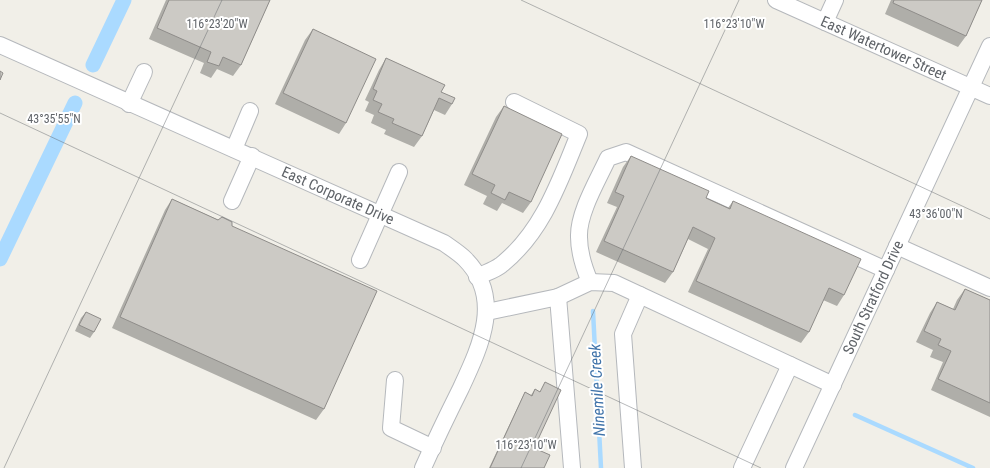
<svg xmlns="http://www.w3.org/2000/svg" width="990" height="468" font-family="'Roboto Condensed',sans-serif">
<rect width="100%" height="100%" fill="#f1efe8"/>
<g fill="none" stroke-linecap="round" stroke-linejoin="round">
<path stroke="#aadaff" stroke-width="4.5" d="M593 311 601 468
M855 415 973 468"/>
<path stroke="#aadaff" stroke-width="15" d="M93 65 124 0
M0 259 75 103"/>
<g stroke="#b5b8bc" stroke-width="18">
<g id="minor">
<path id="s1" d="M776 0 990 96"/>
<path d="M825 22 835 0"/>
<path id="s2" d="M0 45 444 243C451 248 459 253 465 259 504 298 480 347 461 388 448 414 435 441 423 468"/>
<path d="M129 104 144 72"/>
<path d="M234 149 250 111"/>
<path d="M232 201 252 156"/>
<path d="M897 246 990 288"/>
<path d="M360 260 399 172"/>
<path d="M477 277C485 273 495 270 501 265 543 232 560 180 579 134L514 102"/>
<path d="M590 282C584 268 579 253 579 237 578 213 598 180 608 158L626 152 886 270"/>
<path d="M558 297 590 282 614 283 833 385"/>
<path d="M487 312 558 297 572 468"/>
<path d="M395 380 391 428 433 448"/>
<path d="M633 468 623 334 640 295"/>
<path d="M742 468 790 365"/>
<path id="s3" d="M794 468 990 46"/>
</g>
</g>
<use href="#minor" stroke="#fff" stroke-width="16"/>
</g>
<path fill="#afaea9" d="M166 0H270L241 65 233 76 217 69 211 78 200 73 204 63 149 39Z
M891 0H982L966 36 958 47 885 14Z
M313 29 346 123 339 134 275 104 305 40Z
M386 58 441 92 452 104 445 115 434 110 422 136 414 147 384 134 386 130 371 123 374 115 365 111 369 102 365 100 379 70Z
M504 106 531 202 523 213 502 203 497 211 483 204 487 196 464 185 496 117Z
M631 156 706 198 728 208 733 201 844 295 837 306 823 300 809 332 801 343 688 292 708 249 688 239 673 272 665 283 596 252 617 207 607 203 623 167Z
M172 199 232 226 324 409 316 420 112 328 165 210Z
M965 289 990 300V417L931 390 943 362 930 357 933 350 916 342 930 313 937 302 953 309 957 300Z
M86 312 94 332 90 338 75 331 81 318Z
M545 382 534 448 544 468H489L523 396 525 392 531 395 535 389 540 392Z"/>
<path fill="#cccac5" stroke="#8f8d8a" d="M169 0H270L241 65 223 57 219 66 207 62 211 52 157 28Z
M894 0H982L966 36 893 3Z
M313 29 376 59 346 123 283 93Z
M386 58 445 85 441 92 455 98 452 104 439 98 422 136 392 123 394 119 378 112 382 104 373 100 377 91 373 89Z
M0 71 3 73 0 80Z
M504 106 562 134 531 202 509 192 505 200 491 193 495 185 472 174Z
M631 156 709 191 706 198 730 209 733 201 861 259 844 295 829 288 809 332 696 281 715 238 693 227 673 272 604 241 624 196 615 192Z
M172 199 218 220 222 217 232 222V226L377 291 324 409 120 317Z
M965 289 990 300V403L938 379 951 351 938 345 941 339 924 331 937 302 955 310Z
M86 312 101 319 94 332 79 325Z
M545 382 561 390 534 448 550 455 544 468H490L525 392 532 396 535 389 540 392Z"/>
<path fill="none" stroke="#5f6368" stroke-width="1" stroke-opacity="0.45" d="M521 0 990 219M0 113 761 468M4 468 222 0M521 468 739 0"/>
<g text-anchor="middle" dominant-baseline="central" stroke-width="4" stroke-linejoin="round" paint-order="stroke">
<g font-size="15" fill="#5f6368" stroke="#fff">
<text stroke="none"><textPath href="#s1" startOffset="118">East Watertower Street</textPath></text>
<text stroke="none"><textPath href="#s2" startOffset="370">East Corporate Drive</textPath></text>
<text stroke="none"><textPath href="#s3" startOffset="188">South Stratford Drive</textPath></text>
</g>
<g font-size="16" font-style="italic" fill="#4174aa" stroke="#fff">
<text transform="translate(597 390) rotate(-93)">Ninemile Creek</text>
</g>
</g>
<g font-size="12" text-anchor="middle" fill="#5f6368" stroke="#fff" stroke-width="4" stroke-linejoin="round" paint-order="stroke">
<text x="217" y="28">116°23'20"W</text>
<text x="734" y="28">116°23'10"W</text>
<text x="54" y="123">43°35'55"N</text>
<text x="936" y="218">43°36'00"N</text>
<text x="526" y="449">116°23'10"W</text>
</g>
</svg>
